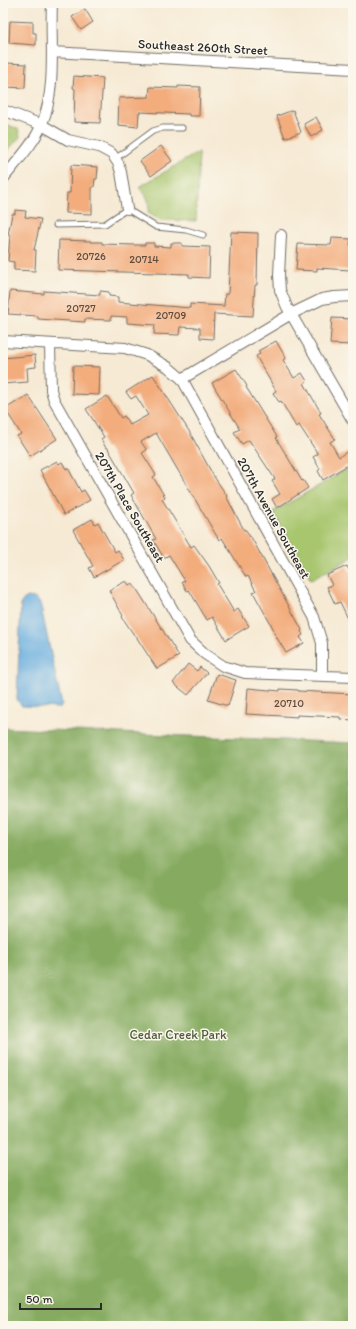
<svg xmlns="http://www.w3.org/2000/svg" width="356" height="1329" font-family="Itim,sans-serif">
<rect width="100%" height="100%" fill="#fbf7ec"/>
<filter id="ink" filterUnits="userSpaceOnUse"><feTurbulence type="fractalNoise" baseFrequency=".025" numOctaves="2"/><feDisplacementMap in="SourceGraphic" scale="8" xChannelSelector="R" yChannelSelector="G"/><feConvolveMatrix kernelMatrix="1 2 1 2 8 2 1 2 1" color-interpolation-filters="sRGB"/></filter>
<filter id="wash" filterUnits="userSpaceOnUse"><feTurbulence type="fractalNoise" baseFrequency=".012" numOctaves="4" result="noise"/><feDisplacementMap in="SourceGraphic" scale="16" xChannelSelector="R" yChannelSelector="G"/><feGaussianBlur stdDeviation="0.9" result="paint"/><feColorMatrix in="noise" values="0 0 0 0 0 0 0 0 0 0 0 0 0 0 0 0 0 1.4 0 .05"/><feComposite in="paint" operator="in"/></filter>
<g filter="url(#wash)">
<rect width="100%" height="100%" fill="#f6ead4"/>
<path fill="#a8c66e" stroke="#6a784c" d="M3 123 18 129 20 137 3 155Z
M199 152 196 221 160 220 148 213C150 200 148 197 139 187Z
M353 466V557L311 580 273 512Z"/>
<path fill="#86ab61" stroke="#586b46" d="M3 728 353 743V1326H3Z"/>
<path fill="#69aedf" stroke="#4a6c85" d="M26 597 34 598 40 603 62 705 60 708 22 706 17 699 21 603Z"/>
<g id="blocks">
<path fill="#f3ac7c" d="M85 9 93 22 81 30 72 17Z
M10 21 33 22V33H36V45L9 43Z
M6 63 26 64 25 88 5 87Z
M74 76 103 78 100 123 74 122 75 89 73 88Z
M178 86 200 87 199 116H189V114L139 112 138 127 118 125 119 98 149 97 150 87 178 88Z
M293 110 301 132 285 138 277 116Z
M316 117 323 130 311 137 304 124Z
M161 146 172 161 151 176 140 161Z
M71 165 98 167 97 179H95L94 187H92V214L66 213 67 193H70Z
M15 210 26 211 25 217 41 219 34 250H36L35 271 14 270V262L8 261 10 235H8L12 214H15Z
M231 232 258 233 257 285H255L253 316 214 314 213 339 200 338V328L180 327 179 335 154 334 155 325 127 323V317L111 316V320L85 319V322L38 319V316L8 314 10 291 44 294V291L100 295V291L109 292V296L118 297V302L190 308V304L224 306 225 294H228Z
M332 238 351 239 350 245H352L351 270 317 268V271L296 270 298 244 331 245Z
M59 240 91 241V242H102V244L135 245H145V243H154V246L171 247V243H182V246L210 247 209 278 189 277V274L58 270Z
M332 318 353 319 352 345 330 344Z
M276 341 286 358 283 360 294 378 302 373 307 381 304 383 321 413 319 414 335 439 330 442 339 457 348 451 353 459V462L323 480 318 471 320 469 313 457 318 454 299 425 296 427 281 401 279 402 273 393 276 391 256 356 260 354 258 351Z
M35 355 36 367 27 368 28 382 3 384V358Z
M73 366 100 367 99 395 72 394Z
M236 369 247 386 246 387 277 437 276 438 302 481 303 480 308 488 277 508 272 499 280 494 272 481 275 479 249 440 242 444 234 432 240 429 212 383Z
M153 375 189 431 213 475 227 496H226L244 530H246L250 537H251L302 630 301 631 303 635 300 637 304 643 286 653 273 631 274 630 253 592 256 591 248 576 246 577 222 538 219 540 156 433 141 442 147 450 142 453 156 475 153 477 165 497 162 499 191 547 194 545 209 566 219 583 217 584 234 612 238 609 249 626 226 640 212 617 207 620 189 590 187 591 182 582 185 581 169 555 164 558 153 540 156 539 131 495 134 493 107 447 106 448 101 439 104 437 86 409 107 396 121 418 124 416 130 425 148 415 136 396 131 399 126 392Z
M28 395 57 439 30 456 17 436 21 434 5 409Z
M57 461 59 464 62 462 66 469 68 468 81 492 84 490 90 500 64 515 40 470Z
M92 519 95 524 98 522 115 552 118 550 124 560 94 577 89 568 93 566 73 530Z
M347 566 353 578V629L340 602 335 604 327 587 332 585 327 575Z
M126 581 129 585 132 583 135 588H136L179 656 157 669 135 635H134L122 617 123 616 109 590Z
M188 664 197 671 200 667 207 673 188 695 173 683Z
M217 674 236 680 228 706 208 700Z
M248 688 280 691V689L298 690V691L353 694V720L340 719V717L297 715V717L283 716 246 714Z"/>
</g>
</g>
<g filter="url(#ink)">
<use href="#blocks" fill-opacity="0" stroke="#726e66" stroke-width="1"/>
<g fill="none" stroke-linecap="round" stroke-linejoin="round">
<g stroke="#726e66" stroke-width="7">
<path id="service" d="M115 159 153 131 163 128H182
M56 225 105 224 127 209 156 227 186 230 203 235"/>
</g>
<g stroke="#726e66" stroke-width="12">
<path id="minor" d="M52 52 353 69
M3 110 42 125 68 140 99 147 112 154 118 163 121 172 127 209
M3 179C16 162 34 144 42 124 57 86 50 43 52 3
M281 235 279 275 280 290 287 307 353 421
M3 341 125 348 147 355 168 367 182 379 314 617 322 643V675
M50 344 51 390 54 400 190 640 205 654 223 666 245 673 353 677
M182 379 291 314 322 299 334 297 353 296"/>
</g>
<use href="#service" stroke="#fff" stroke-width="5"/>
<use href="#minor" stroke="#fff" stroke-width="10"/>
</g>
</g>
<g text-anchor="middle" dominant-baseline="central" stroke-width="3" stroke-linejoin="round" paint-order="stroke">
<g font-size="11" fill="#5d4b3f">
<text x="91" y="256">20726</text>
<text x="144" y="259">20714</text>
<text x="81" y="308">20727</text>
<text x="171" y="315">20709</text>
<text x="289" y="703">20710</text>
</g>
<g font-size="13" fill="#2b2b2b" stroke="#fbf7ec">
<text transform="translate(203 47) rotate(3)">Southeast 260th Street</text>
<text transform="translate(130 507) rotate(60)">207th Place Southeast</text>
<text transform="translate(274 518) rotate(61)">207th Avenue Southeast</text>
</g>
<g font-size="13" fill="#505a3f" stroke="#fbf7ec">
<text x="178" y="1034">Cedar Creek Park</text>
</g>
</g>
<rect width="356" height="1329" fill="none" stroke="#fbf7ec" stroke-width="16"/>
<path d="M20 1303v6h81v-6" fill="none" stroke="#2b2b2b" stroke-width="2"/>
<text x="26" y="1303" font-size="12" fill="#2b2b2b" stroke="#fbf7ec" stroke-width="3" paint-order="stroke">50 m</text>
</svg>
